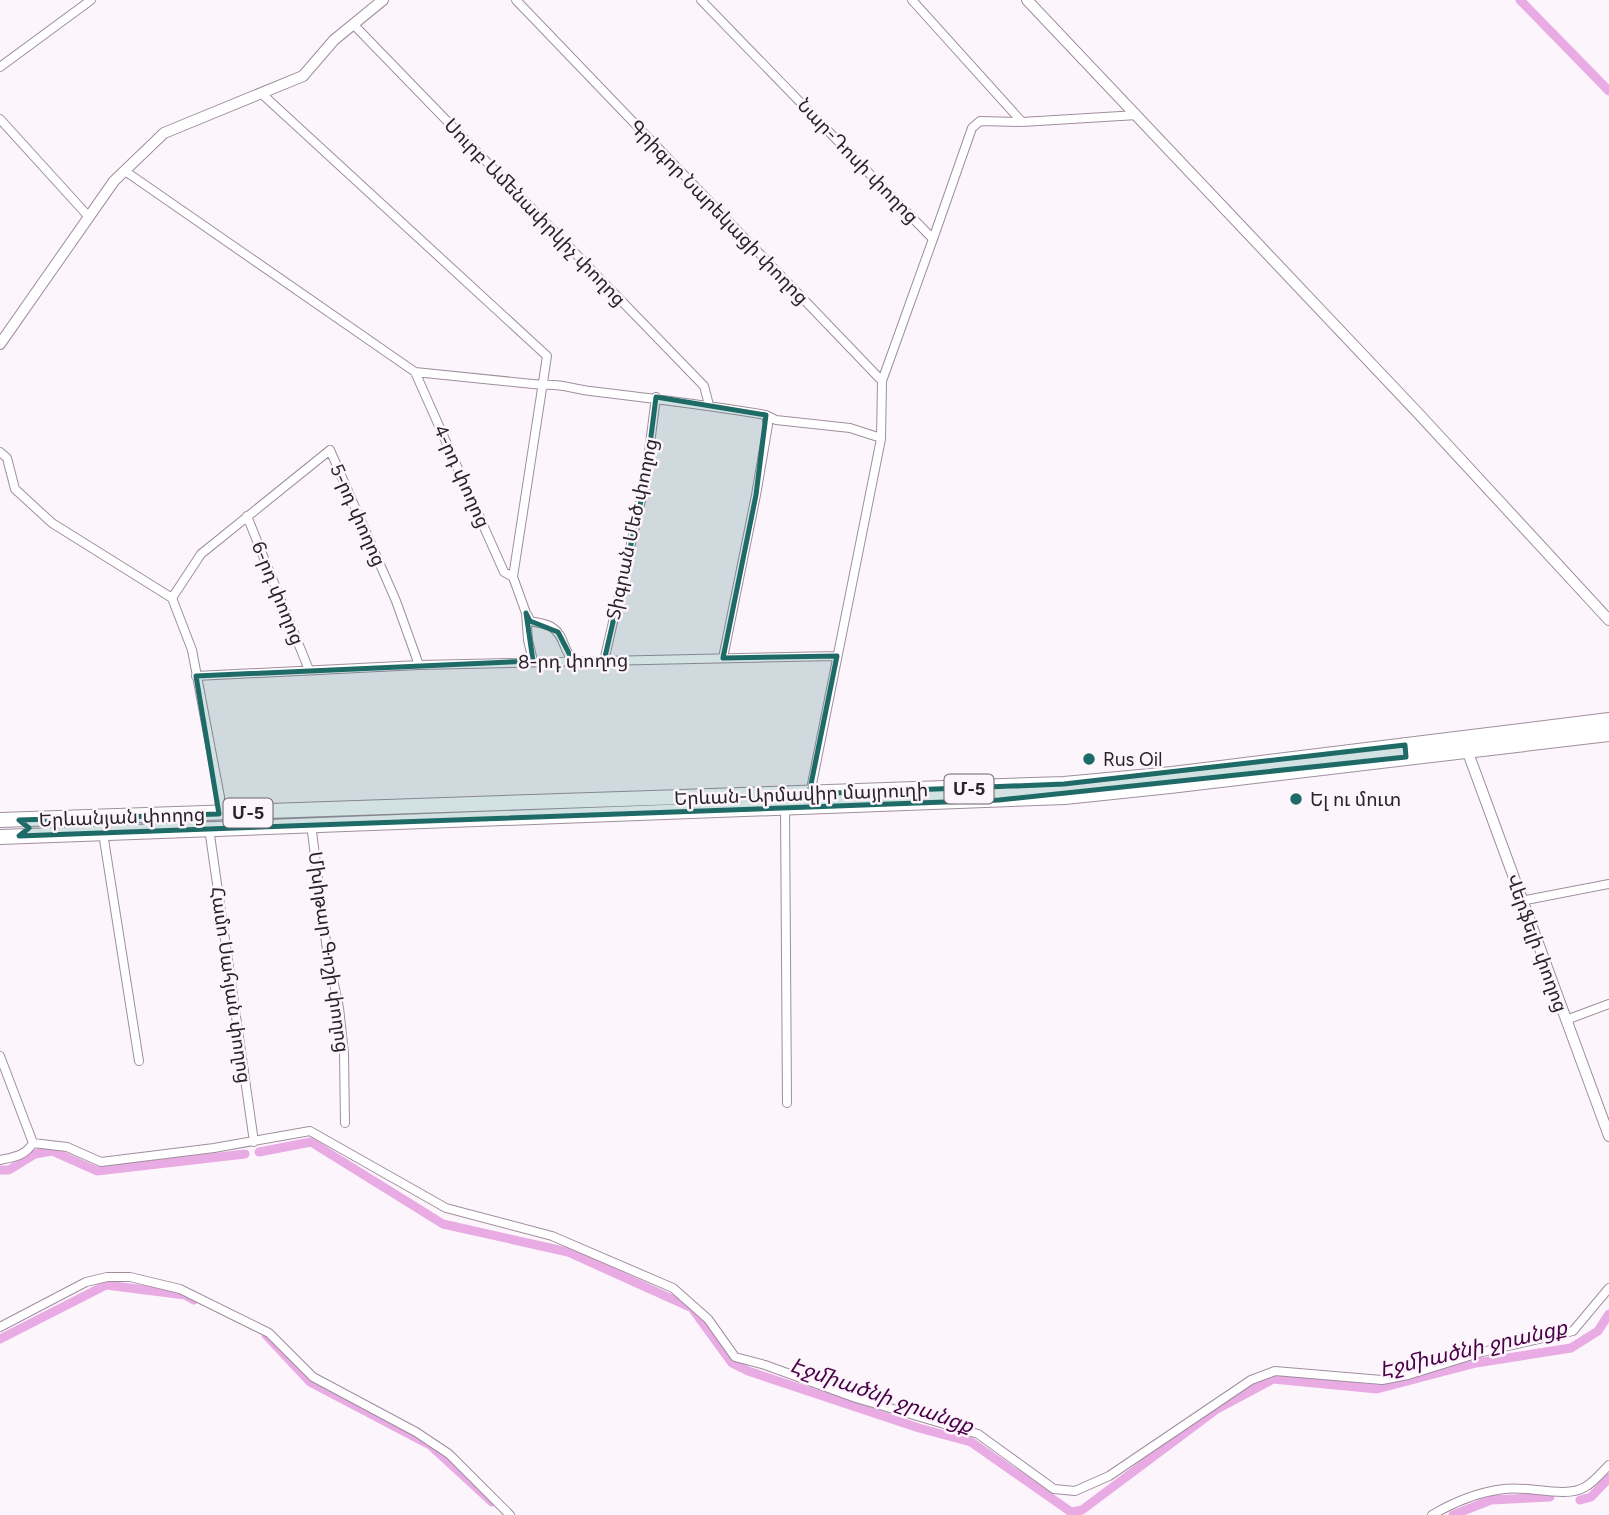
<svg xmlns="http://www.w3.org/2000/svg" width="1609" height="1515" font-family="Figtree,'Noto Sans Armenian',sans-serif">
<defs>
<pattern id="grass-tufts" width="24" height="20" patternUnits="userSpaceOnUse" patternTransform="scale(1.75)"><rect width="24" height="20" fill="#f6cef2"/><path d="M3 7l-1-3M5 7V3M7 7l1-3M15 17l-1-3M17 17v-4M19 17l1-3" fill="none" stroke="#d3b1d0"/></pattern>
</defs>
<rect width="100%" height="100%" fill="#fdf5fc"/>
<path fill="url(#grass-tufts)" d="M1104 789 54 828V824Z"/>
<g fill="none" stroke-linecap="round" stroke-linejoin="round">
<path stroke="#e9abe4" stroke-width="9" d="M1520 0 1609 91
M259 1152 311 1142 443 1224 568 1252 692 1308 732 1363 748 1371 919 1428 971 1442 1071 1512 1082 1510 1217 1409 1273 1379 1377 1389 1476 1363 1571 1348 1598 1331 1609 1314
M0 1170H9L35 1154 52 1151 97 1171 245 1154
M266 1335 310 1382 430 1445 492 1502
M0 1339 106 1285 185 1295 194 1300
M1580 1500 1591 1497 1609 1478
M1453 1515 1491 1500 1550 1497"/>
<g stroke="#a08e9e" stroke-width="10">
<path id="street" d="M516 0 882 381 881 439 810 794
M701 0 933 239 972 128 980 121 1022 122 1137 115
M912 0 1022 122
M353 24 704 386 709 405
M0 67 91 0
M262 94 547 356 513 577 526 613 528 640 533 661
M0 119 89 217
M125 171 415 372 543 385C559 383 574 389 590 391 649 398 708 405 766 415L776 420 850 428 881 438
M415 372 504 572 513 577
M882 381 933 239
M0 452 7 458 15 489 52 523 172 598 192 650 220 797 219 814
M247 516 309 670
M172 598 201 554 330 450 396 601 419 665
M528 616 530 621C537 623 547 623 553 628 565 636 563 653 575 661
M723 658 756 495 768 425 766 415
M604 661 645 483 656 397
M196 676 419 665 837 656
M785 807 787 1103
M311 824 327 950 339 1008 344 1053 345 1123
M209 828 254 1142
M103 833 139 1061
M1521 901 1609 884
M1566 1020 1609 1004
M0 1056 33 1143
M33 1143 67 1147 101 1162 214 1148 310 1131 446 1208 552 1236 673 1288 708 1319 735 1357 765 1365 856 1398 978 1434 1054 1489 1075 1491 1109 1476 1251 1380 1275 1371 1382 1380 1408 1375 1482 1352 1573 1331 1609 1288
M0 1160C14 1157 25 1156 33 1143
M0 1327 86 1282 107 1277H130L180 1289 269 1333 313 1377 416 1432 449 1454 510 1515
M1432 1515C1454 1502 1478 1492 1504 1489 1526 1485 1566 1499 1585 1487 1594 1482 1602 1472 1609 1465"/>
</g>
<g stroke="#a08e9e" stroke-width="12">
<path id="secondary" d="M1027 0 1418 413 1609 620
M0 344 114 181 164 133 303 76 334 40 383 0
M1467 750 1609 1136"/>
</g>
<g stroke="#a08e9e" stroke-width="16">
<path id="highway" d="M0 820 1064 784 1172 774 1609 720
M0 837 1065 797 1170 786 1609 734"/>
</g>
<use href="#street" stroke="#fff" stroke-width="8"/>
<use href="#secondary" stroke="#fff" stroke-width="10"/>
<use href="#highway" stroke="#fff" stroke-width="14"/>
</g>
<path fill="#1e6a67" fill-opacity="0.2" stroke="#1e6a67" stroke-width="5" stroke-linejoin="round" d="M656 397 766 415 756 495 723 658 837 656 809 794 1064 784 1405 745 1406 757 999 800 19 836 29 828 19 820 219 814 196 676 533 661 526 613 530 621 558 632 573 661H604L645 483Z"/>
<g fill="#1e6a67" stroke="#fdf5fc" stroke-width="2.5">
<circle cx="1089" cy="759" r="7"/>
<circle cx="1296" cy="799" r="7"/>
</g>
<g text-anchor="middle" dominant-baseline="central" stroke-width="5" stroke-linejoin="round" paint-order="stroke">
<g fill="#fdf5fc" stroke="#696268" stroke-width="2">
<rect x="944.5" y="774.5" width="49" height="29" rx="5"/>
<rect x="223.5" y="798.5" width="49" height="29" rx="5"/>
</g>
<g font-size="18" font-weight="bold" fill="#2a2329">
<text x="969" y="789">Մ-5</text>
<text x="248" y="813">Մ-5</text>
</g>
<g font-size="19" fill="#2a2329" stroke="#fdf5fc">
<text transform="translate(858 161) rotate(46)">Նար-Դոսի փողոց</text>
<text transform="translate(535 212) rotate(46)">Սուրբ Ամենափրկիչ փողոց</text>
<text transform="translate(719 212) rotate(46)">Գրիգոր Նարեկացի փողոց</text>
<text transform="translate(462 476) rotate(66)">4-րդ փողոց</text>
<text transform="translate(358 515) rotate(66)">5-րդ փողոց</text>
<text transform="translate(632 529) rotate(-78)">Տիգրան Մեծ փողոց</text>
<text transform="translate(278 593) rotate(68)">6-րդ փողոց</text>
<text transform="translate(573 661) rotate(-1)">8-րդ փողոց</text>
<text transform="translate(801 794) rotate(-2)">Երևան-Արմավիր մայրուղի</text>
<text transform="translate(122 817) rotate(-2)">Երևանյան փողոց</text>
<text transform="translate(1537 943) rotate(70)">Վերֆելի փողոց</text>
<text transform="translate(329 952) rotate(82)">Մխիթար Գոշի փողոց</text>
<text transform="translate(231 985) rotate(82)">Համո Սահյան փողոց</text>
</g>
<g font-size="19" fill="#2a2329" stroke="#fdf5fc" text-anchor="start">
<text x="1103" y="759">Rus Oil</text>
<text x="1310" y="799">Ել ու մուտ</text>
</g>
<g font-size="21" font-style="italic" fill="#4a0049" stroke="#fdf5fc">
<text transform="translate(1473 1348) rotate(-13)">Էջմիածնի ջրանցք</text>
<text transform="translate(882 1395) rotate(19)">Էջմիածնի ջրանցք</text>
</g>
</g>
</svg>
